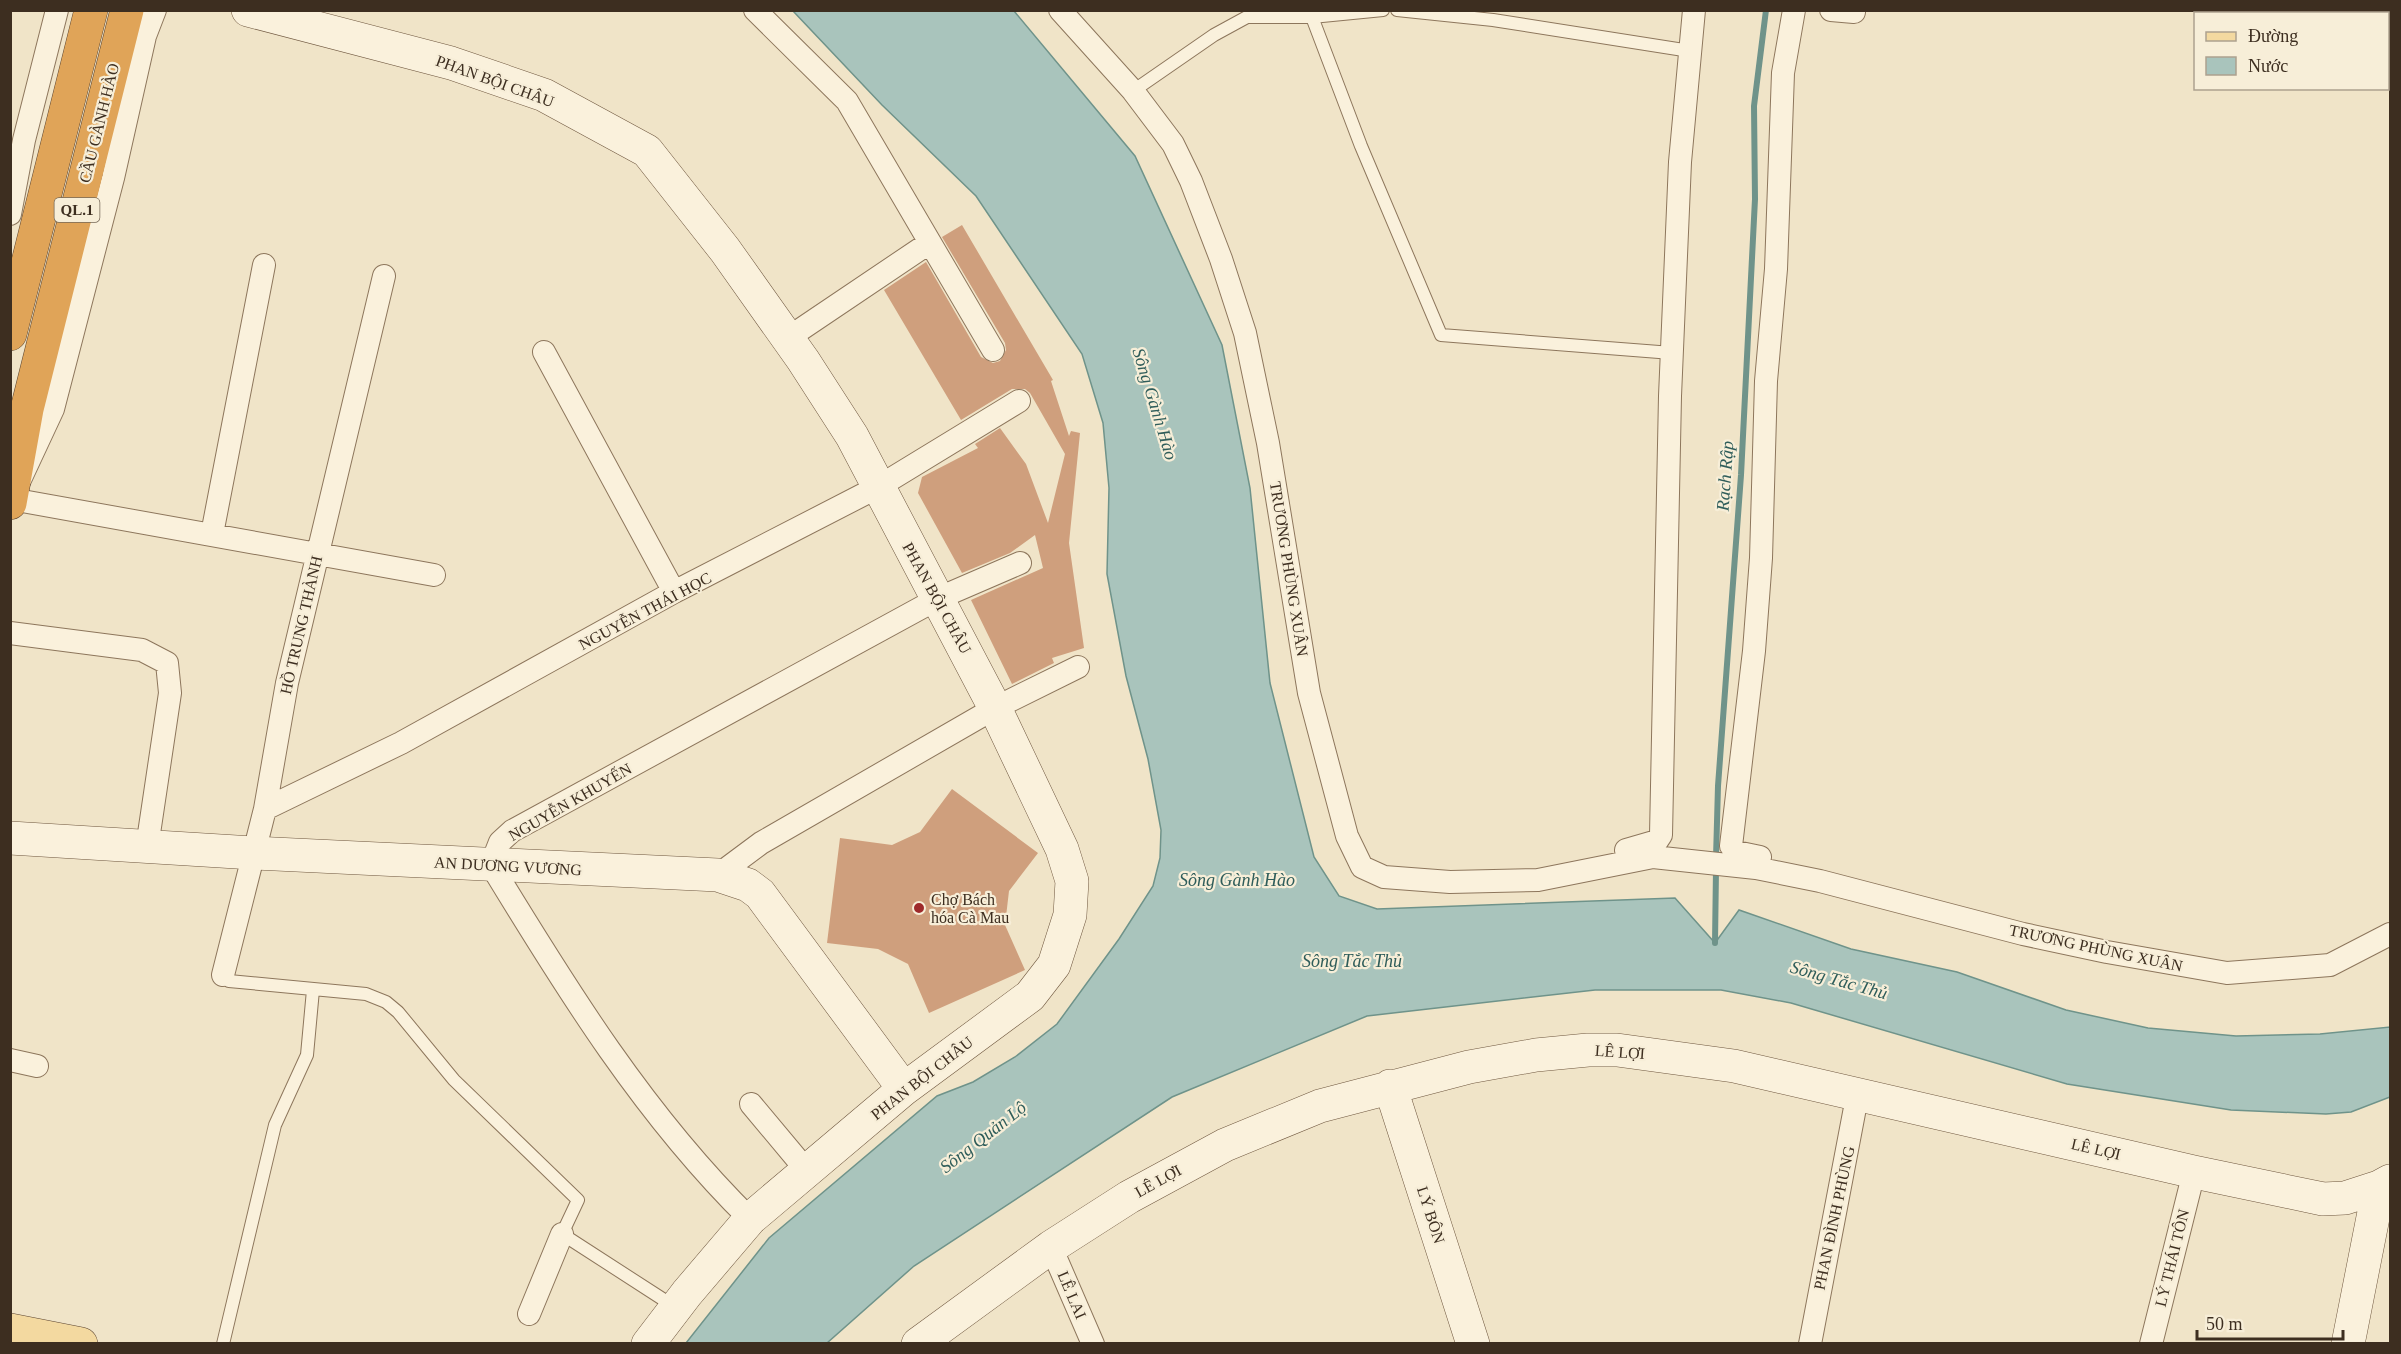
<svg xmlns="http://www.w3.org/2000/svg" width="2401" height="1354" font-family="'Times New Roman',serif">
<rect width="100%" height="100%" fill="#f0e4c8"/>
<path fill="#a9c4bc" stroke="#6f938a" stroke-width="1.5" d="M793 11H1014L1135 156 1222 345 1250 488 1270 683 1314 857 1339 896 1377 909 1675 898 1715 943 1739 910 1851 949 1957 972 2066 1010 2148 1028 2236 1036 2320 1034 2390 1027V1097L2351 1112 2326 1114 2231 1110 2067 1084 1791 1003 1721 990H1595L1367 1016 1172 1097 914 1266 827 1343H686L769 1238 937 1096 973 1082 1015 1057 1057 1024 1119 939 1153 886 1160 858 1161 830 1148 759 1126 676 1107 574 1109 488 1103 423 1082 354 976 196 882 105Z"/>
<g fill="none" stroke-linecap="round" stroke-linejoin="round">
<path stroke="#6f938a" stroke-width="6" d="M1716 858 1718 786 1741 475 1755 199 1754 106 1766 10
M1715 943 1716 869"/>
</g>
<path fill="#cf9f7d" d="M962 225 1053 380 1051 381 1069 436 1071 431 1080 433 1069 543 1084 648 1052 658 1054 663 1012 684 971 600 1043 568 1035 535 1010 553 962 573 918 493 922 477 978 448 975 444 1000 428 1026 464 1048 523 1065 454 1030 393 1025 389H1012L961 420 884 290 926 262 981 357 993 363 1000 361 1006 350 1005 343 942 237Z
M952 789 1038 853 1009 891 1005 925 1025 970 929 1013 908 964 878 949 827 943 840 838 892 845 920 832Z"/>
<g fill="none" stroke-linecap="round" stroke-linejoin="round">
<g stroke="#8d765c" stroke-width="14">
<path id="lane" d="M1397 10 1493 20 1690 51
M1312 17 1361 146 1441 335 1672 353
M1133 91 1214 35 1247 17H1312L1383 10
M223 975 229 981 366 994 386 1002 398 1012 454 1080 578 1200 562 1234 675 1307
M223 1344 275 1125 307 1055 313 990"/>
</g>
<g stroke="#8d765c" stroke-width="24">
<path id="street" d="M155 10 145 36 113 178 53 409 11 499 434 575
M755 10 847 101 993 350
M1060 10 1133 91 1173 144 1191 181 1221 259 1245 333 1268 443 1309 693 1347 836 1362 867 1384 877 1450 882 1538 880 1653 857 1756 868 1820 881 2023 934 2107 952 2227 973 2330 965 2390 934
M1831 10 1854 12
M10 214 24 140 57 10
M788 338 929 243
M544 352 674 592
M212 534 264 265
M10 633 142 650 167 663 170 693 147 847
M265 809 401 743 674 592 878 487 1019 401
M1626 850 1657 841 1661 835 1670 396 1680 162 1694 10
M1760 857 1736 852 1731 846 1754 651 1761 558 1766 381 1776 269 1783 73 1794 10
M718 875 761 843 995 708 1078 667
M223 975 265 809 287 683 384 276
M10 1060 37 1066
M751 1104 807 1171
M750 1219C645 1116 567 990 491 865L500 842 512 831 939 598 1020 563
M1051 1247 1093 1344
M529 1314 562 1234
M1810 1344 1858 1092
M2151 1344 2194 1172"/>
</g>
<g stroke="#6f573f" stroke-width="34">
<path id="secondary" d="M248 10 451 63 544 95 647 151 725 250 803 360 852 436 995 708 1062 849 1072 881 1070 915 1054 965 1030 996 904 1089 750 1219 687 1293 648 1344
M10 838 253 853 718 875 748 885 760 894 904 1089
M1390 1086 1473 1344
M918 1344 1051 1247 1129 1197 1225 1145 1320 1106 1469 1067 1536 1055 1588 1050H1617L1734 1066 2194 1172 2323 1199 2345 1198 2379 1187 2390 1181
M2348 1344 2379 1187"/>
</g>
<g stroke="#5b4430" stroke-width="34">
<path id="primary" d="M10 1330 81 1344"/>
</g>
<g stroke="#5b4430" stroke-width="34">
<path id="highway" d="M10 334 91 10
M10 503 27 409 127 10"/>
</g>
<use href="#lane" stroke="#faf1dc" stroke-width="12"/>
<use href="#street" stroke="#faf1dc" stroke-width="22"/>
<use href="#secondary" stroke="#faf1dc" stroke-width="33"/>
<use href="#primary" stroke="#f3d9a0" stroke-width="33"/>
<use href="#highway" stroke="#e0a458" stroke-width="33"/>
</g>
<circle fill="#9e2a2b" stroke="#f7eed8" stroke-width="2" cx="919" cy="908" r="6"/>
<g text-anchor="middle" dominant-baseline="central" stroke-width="4.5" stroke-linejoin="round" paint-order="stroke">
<rect fill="#f7eed8" stroke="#756857" stroke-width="1.5" x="54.5" y="198" width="45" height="24" rx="4.5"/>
<g font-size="15" font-weight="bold" fill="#3d2e20">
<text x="77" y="210">QL.1</text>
</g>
<g font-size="16" fill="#3d2e20" stroke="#f7eed8">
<text transform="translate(495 81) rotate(20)">PHAN BỘI CHÂU</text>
<text transform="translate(99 123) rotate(-76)">CẦU GÀNH HÀO</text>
<text transform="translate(1289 569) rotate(81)">TRƯƠNG PHÙNG XUÂN</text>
<text transform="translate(937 598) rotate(61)">PHAN BỘI CHÂU</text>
<text transform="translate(645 611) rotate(-28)">NGUYỄN THÁI HỌC</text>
<text transform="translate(301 625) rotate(-77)">HỒ TRUNG THÀNH</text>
<text transform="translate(570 802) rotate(-30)">NGUYỄN KHUYẾN</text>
<text transform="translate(508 866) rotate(3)">AN DƯƠNG VƯƠNG</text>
<text transform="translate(2096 948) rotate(12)">TRƯƠNG PHÙNG XUÂN</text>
<text transform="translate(1620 1052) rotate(4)">LÊ LỢI</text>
<text transform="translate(922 1078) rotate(-38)">PHAN BỘI CHÂU</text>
<text transform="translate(2096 1149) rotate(13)">LÊ LỢI</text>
<text transform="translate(1158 1181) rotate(-29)">LÊ LỢI</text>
<text transform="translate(1431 1215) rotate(72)">LÝ BÔN</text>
<text transform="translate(1834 1218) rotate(-78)">PHAN ĐÌNH PHÙNG</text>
<text transform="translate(2172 1258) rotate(-76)">LÝ THÁI TÔN</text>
<text transform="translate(1072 1295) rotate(67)">LÊ LAI</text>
</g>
<g font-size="16" fill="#3d2e20" stroke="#f7eed8" text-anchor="start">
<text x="931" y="899">Chợ Bách<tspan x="931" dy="18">hóa Cà Mau</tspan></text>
</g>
<g font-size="18" font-style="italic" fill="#2f5d5a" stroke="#f7eed8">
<text transform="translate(1155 404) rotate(73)">Sông Gành Hào</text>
<text transform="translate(1725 476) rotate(-86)">Rạch Rập</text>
<text x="1237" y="880">Sông Gành Hào</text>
<text x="1352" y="961">Sông Tắc Thủ</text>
<text transform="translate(1839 980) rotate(16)">Sông Tắc Thủ</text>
<text transform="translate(983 1137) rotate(-38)">Sông Quản Lộ</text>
</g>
</g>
<rect width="2401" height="1354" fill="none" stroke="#3d2e20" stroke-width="24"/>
<rect x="2194" y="12" width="195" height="78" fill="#f7eed8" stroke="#ada18e" stroke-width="1.5"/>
<rect x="2206" y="32" width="30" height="9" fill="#f3d9a0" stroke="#ada18e" stroke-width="1.5"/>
<text x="2248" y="42" font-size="18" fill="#3d2e20">Đường</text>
<rect x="2206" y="57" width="30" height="18" fill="#a9c4bc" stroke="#ada18e" stroke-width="1.5"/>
<text x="2248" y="72" font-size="18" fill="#3d2e20">Nước</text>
<path d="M2197 1330v9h146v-9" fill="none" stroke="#3d2e20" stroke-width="3"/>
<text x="2206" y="1330" font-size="18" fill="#3d2e20" stroke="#f7eed8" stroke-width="4.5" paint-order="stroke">50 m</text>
</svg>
